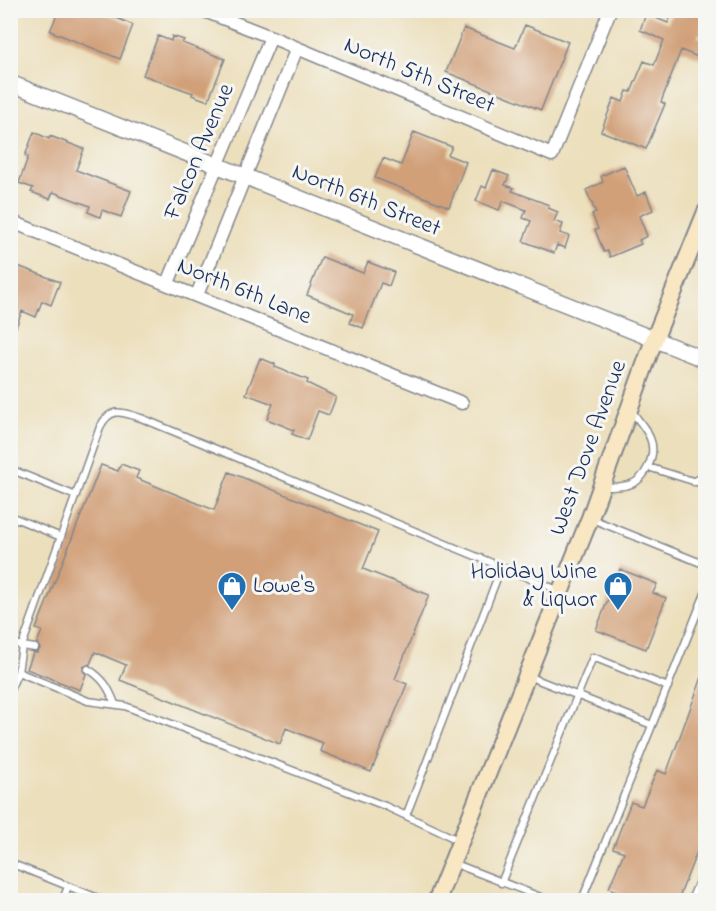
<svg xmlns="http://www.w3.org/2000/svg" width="716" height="911" font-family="'Indie Flower',sans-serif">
<rect width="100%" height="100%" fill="#f6f6f2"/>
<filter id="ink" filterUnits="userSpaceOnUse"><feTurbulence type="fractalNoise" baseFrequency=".0167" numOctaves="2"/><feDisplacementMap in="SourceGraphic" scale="12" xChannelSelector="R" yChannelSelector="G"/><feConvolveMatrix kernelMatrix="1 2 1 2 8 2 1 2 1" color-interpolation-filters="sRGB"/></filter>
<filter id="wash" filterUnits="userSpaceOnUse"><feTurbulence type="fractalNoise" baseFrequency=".008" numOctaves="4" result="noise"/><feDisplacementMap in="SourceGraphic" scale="24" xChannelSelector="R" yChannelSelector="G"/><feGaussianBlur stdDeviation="1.35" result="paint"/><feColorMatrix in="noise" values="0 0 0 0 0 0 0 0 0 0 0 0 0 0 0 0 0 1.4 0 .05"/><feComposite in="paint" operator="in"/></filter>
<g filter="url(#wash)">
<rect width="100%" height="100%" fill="#ecdfbc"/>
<g id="blocks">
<path fill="#d1a079" d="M59 10H98L133 25 120 59 50 31Z
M673 10H705V19L698 37 705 40V60L681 50 661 102 665 104 646 149 601 131 614 98 623 102 627 91 631 92 644 61 654 65 664 40 640 30 646 14 668 23Z
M525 25 568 42 541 110 446 72 464 28 515 48Z
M158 36 171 41 172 36 184 40 182 43 225 59 208 101 192 95 193 93 143 75Z
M34 132 49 139 50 136 84 149 76 170 131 191 121 217 102 210 100 217 88 212 90 206 53 192 50 199 31 192 33 188 19 183 28 157 25 156Z
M414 132 452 147 448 155 466 162 449 207 375 178 383 158 401 165Z
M624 166 637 196 646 192 653 210 639 216 647 236 639 240 641 244 610 257 608 251 604 252 595 230 598 229 592 214 596 213 586 190 603 182 601 176Z
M493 170 509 176 505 185 514 188 512 191 549 205 548 208 558 212 554 221 563 224 560 233 569 236 565 248 557 245 554 253 523 241 531 221 523 218 526 210 503 201 499 210 476 201 482 186 486 188Z
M322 257 363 273 368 262 394 272 389 286 381 283 363 328 350 323 353 314 307 295Z
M10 263 60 282 51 305 42 301 36 317 22 311 12 338Z
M260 358 275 364V367L308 380 307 383 336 397 329 415 318 411 307 440 292 434 294 430 267 419 273 404 246 394Z
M121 464 139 471 136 478 214 510 229 472 378 532 363 569 429 595 395 679 407 684 371 772 320 751 323 743 286 728 280 744 120 680 126 665 95 652 90 664 83 667V671L86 674 80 690 27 669 33 653H37L40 649 37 643 42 631 36 629 101 465 118 471Z
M620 569 657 584 653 593 666 598 646 649 596 630Z
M705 669V831L678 900H616L619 892 609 888 624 852 613 848 631 802 642 806 657 770 666 774Z"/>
</g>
</g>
<g filter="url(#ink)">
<use href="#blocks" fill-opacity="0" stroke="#84878d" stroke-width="1.5"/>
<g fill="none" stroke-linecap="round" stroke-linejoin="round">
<g stroke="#84878d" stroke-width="9">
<path id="service" d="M648 467 706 485
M10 469 76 496
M694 482 706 474
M604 487C612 487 621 487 628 485 646 481 657 454 650 438 646 428 637 419 631 410
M10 516 61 537
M592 519 706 565
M10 642 22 646 18 672
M35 648 22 646 100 427C111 406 122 412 141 418L560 591
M88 669C103 678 109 688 115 704
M528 676 652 725
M10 690 18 672 88 701 125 706 385 806 460 841
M406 816 501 568
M10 863 103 900
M453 863 548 900
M501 883 593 657 668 687
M63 900 68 886
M582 900 706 591
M691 900 706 865"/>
</g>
<g stroke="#84878d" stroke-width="15">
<path id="minor" d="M202 10 271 37 552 155 610 10
M10 221 462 403
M168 283 271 37
M197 295 297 48"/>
</g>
<g stroke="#84878d" stroke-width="18">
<path id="tertiary" d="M10 83 706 360"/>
</g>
<g stroke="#84878d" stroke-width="20">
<path id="secondary" d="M437 900 590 518 654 340 706 212"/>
</g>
<use href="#service" stroke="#fff" stroke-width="6"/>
<use href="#minor" stroke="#fff" stroke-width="12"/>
<use href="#tertiary" stroke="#fff" stroke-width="15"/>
<use href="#secondary" stroke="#f9e7c3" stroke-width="16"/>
</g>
</g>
<defs>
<g id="shop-pin" transform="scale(1.5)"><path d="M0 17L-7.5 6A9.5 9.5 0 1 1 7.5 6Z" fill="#1f6fb2" stroke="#f6f6f2"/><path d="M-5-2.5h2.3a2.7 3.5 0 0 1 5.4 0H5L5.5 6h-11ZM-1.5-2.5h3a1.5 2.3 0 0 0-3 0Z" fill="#fff"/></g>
</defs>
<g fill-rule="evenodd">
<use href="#shop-pin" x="232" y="586"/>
<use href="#shop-pin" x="618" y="586"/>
</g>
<g text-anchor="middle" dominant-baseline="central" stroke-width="6" stroke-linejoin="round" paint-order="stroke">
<g font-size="24" fill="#1b2f5e" stroke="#f6f6f2">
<text transform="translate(419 76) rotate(23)">North 5th Street</text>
<text transform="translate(200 152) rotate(-67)">Falcon Avenue</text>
<text transform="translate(366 201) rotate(22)">North 6th Street</text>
<text transform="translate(244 292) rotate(22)">North 6th Lane</text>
<text transform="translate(589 448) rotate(-70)">West Dove Avenue</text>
</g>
<g font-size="24" fill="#1b2f5e" stroke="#f6f6f2" text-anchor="end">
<text x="597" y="572">Holiday Wine<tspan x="597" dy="28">&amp; Liquor</tspan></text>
<text x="253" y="586" text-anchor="start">Lowe's</text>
</g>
</g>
<rect width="716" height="911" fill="none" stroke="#f6f6f2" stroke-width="36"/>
</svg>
